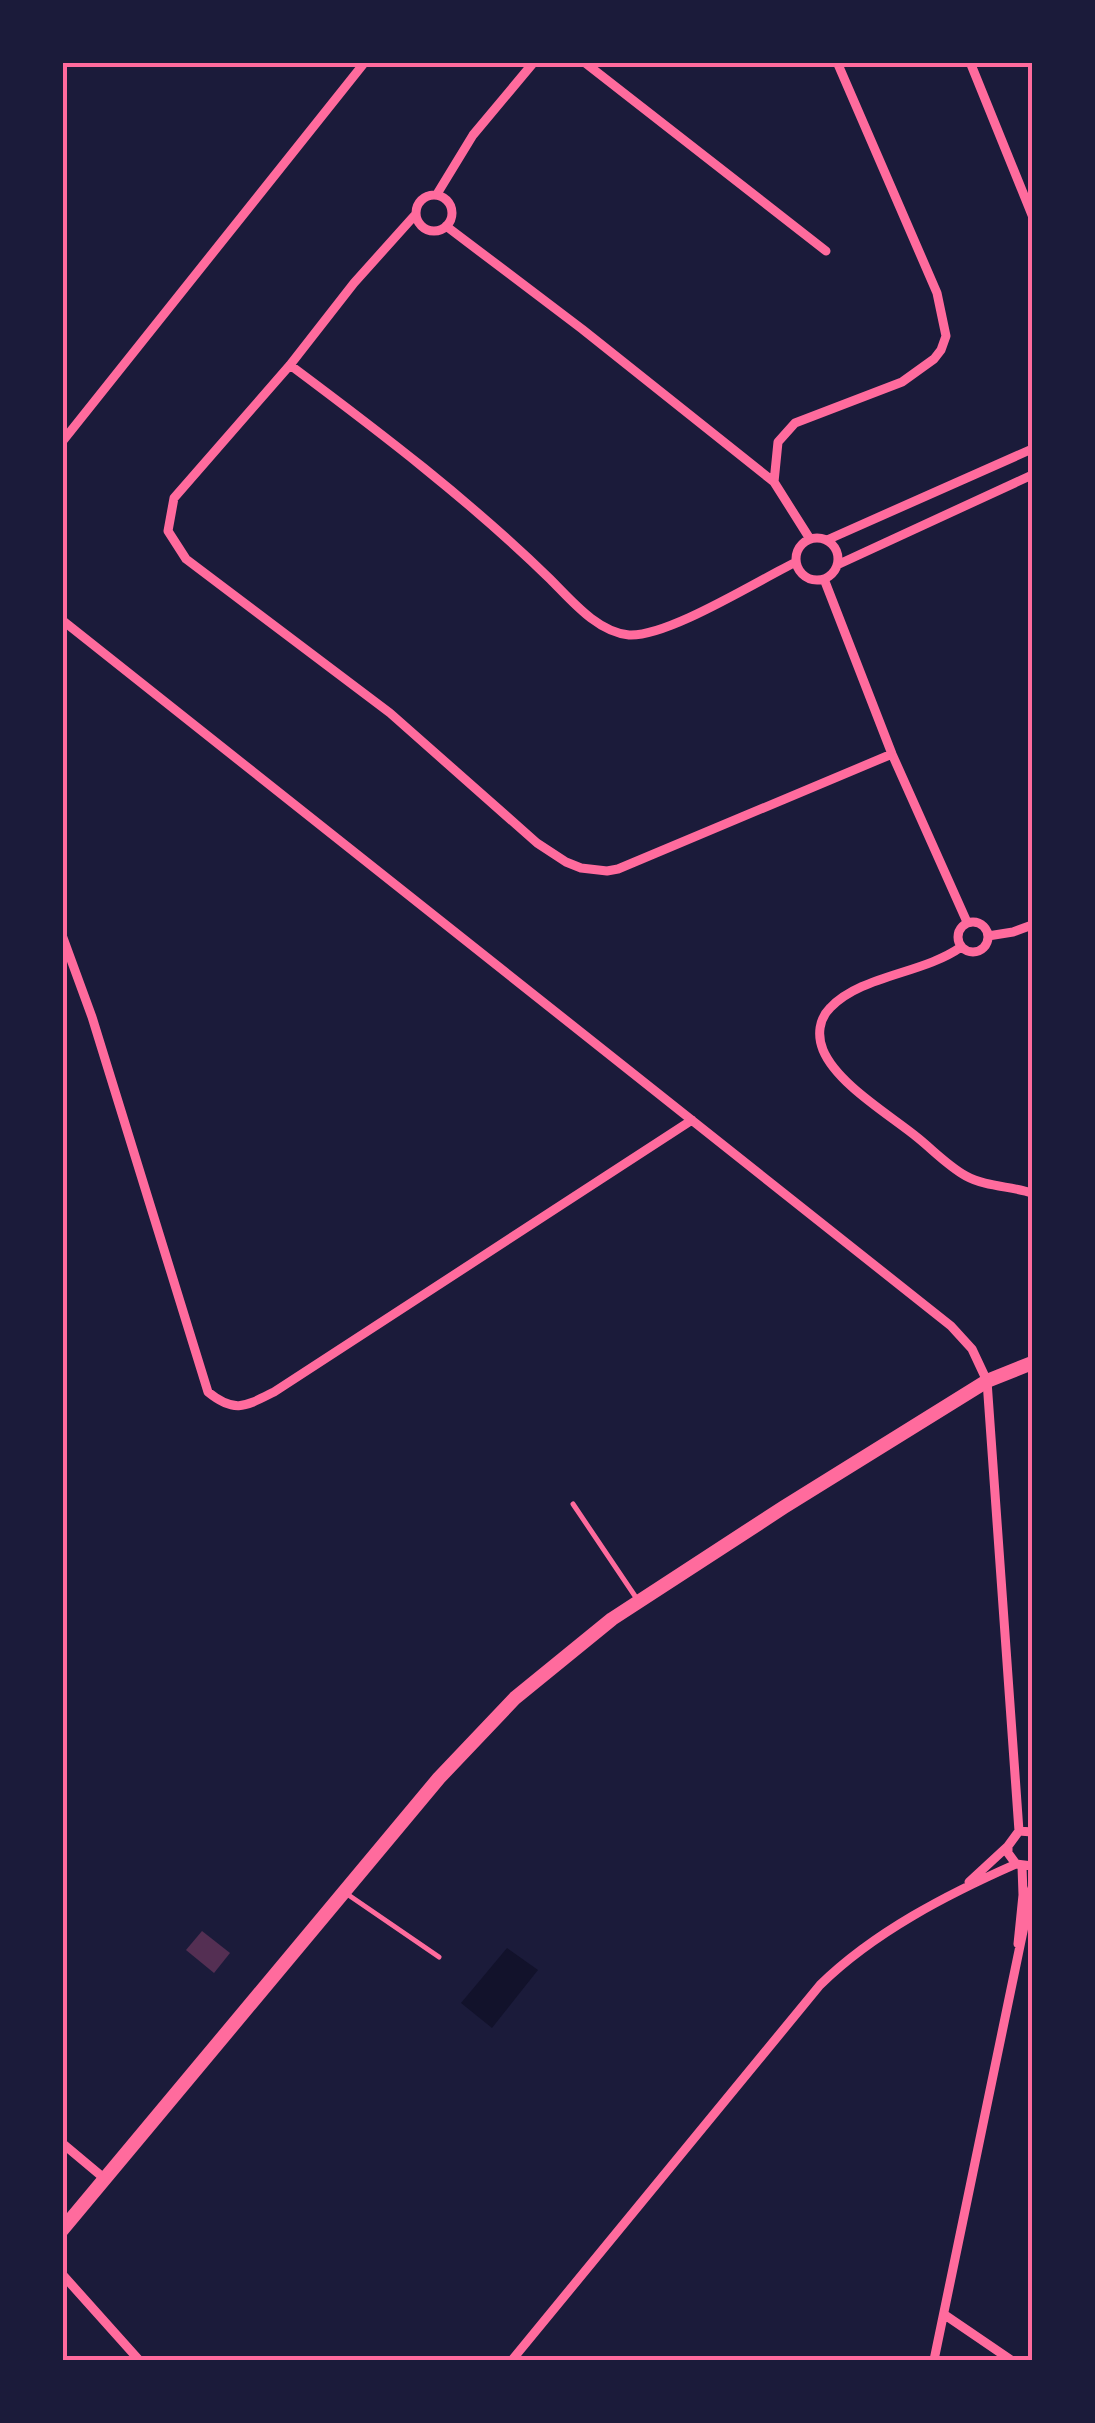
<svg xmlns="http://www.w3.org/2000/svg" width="1095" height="2423" font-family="Karla,sans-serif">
<rect width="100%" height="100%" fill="#1b1b3a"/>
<path fill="#12122b" d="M507 1948 538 1970 492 2028 461 2003Z"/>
<path fill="#542f53" d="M202 1931 230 1953 214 1973 186 1950Z"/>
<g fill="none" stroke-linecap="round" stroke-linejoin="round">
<path stroke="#ff6b9d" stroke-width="5" d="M573 1504 637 1599
M347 1894 439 1957"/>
<path stroke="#ff6b9d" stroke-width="9" d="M584 62 826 251
M970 62 1032 215
M437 194 473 135 534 62
M416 213a18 18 0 1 1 36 0a18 18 0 1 1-36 0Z
M415 215 354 283 290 365 174 498 168 531 186 559 390 713 537 843 566 862 581 868 607 871 618 869 892 754
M446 226 582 329 774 482 810 539
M290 365C381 433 469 500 550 579 571 600 597 632 629 635 668 637 757 581 796 562
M62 442 365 62
M774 482 778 442 795 423 902 382 934 359 941 350 946 336 937 293 837 62
M796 559a21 21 0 1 1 42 0a21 21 0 1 1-42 0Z
M827 540 1032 449
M837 565 1032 475
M824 579 892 754 967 922
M62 620 951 1326 972 1349 987 1381 1019 1831
M958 937a15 15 0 1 1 30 0a15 15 0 1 1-30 0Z
M62 935 92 1017 208 1392C235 1414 246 1406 274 1392L692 1120
M988 936 1013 932 1032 925
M961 947C923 974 861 975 830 1008 819 1019 817 1035 823 1050 837 1084 890 1115 918 1138 934 1151 948 1166 966 1176 986 1187 1011 1186 1032 1193
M1032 1832 1019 1831 1008 1846V1853L1016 1864 1032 1866
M969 1882 1008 1846
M1018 1944 1023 1895 1022 1866
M62 2143 105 2179
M62 2274 139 2360
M945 2315 1011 2360
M512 2360 820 1985C874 1932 948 1894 1016 1864
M934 2360 1032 1888"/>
<path stroke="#ff6b9d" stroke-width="14" d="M62 2230 439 1778 515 1698 612 1619 784 1507 987 1381 1032 1363"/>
</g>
<rect width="1095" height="2423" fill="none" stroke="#1b1b3a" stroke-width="130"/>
<rect x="65" y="65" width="965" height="2293" fill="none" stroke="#ff6b9d" stroke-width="4"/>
</svg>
